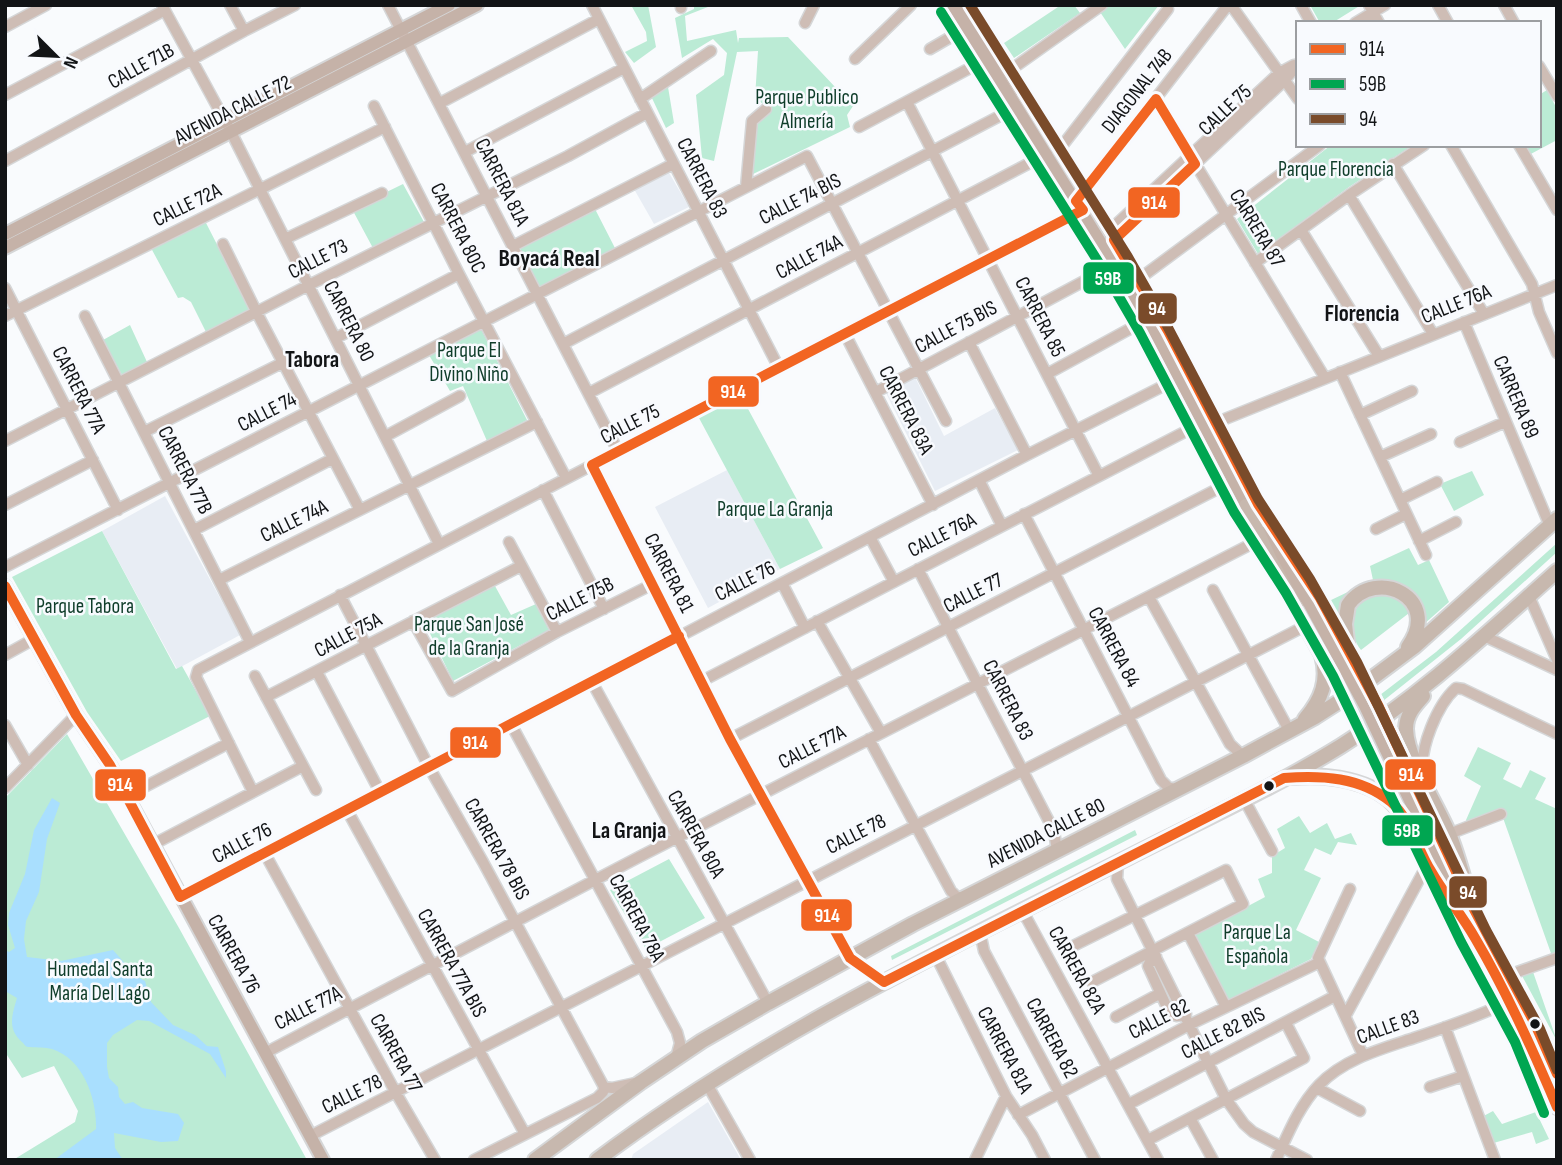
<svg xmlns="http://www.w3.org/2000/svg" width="1562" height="1165" font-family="'Sofia Sans Condensed',sans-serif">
<rect width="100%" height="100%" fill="#f9fbfd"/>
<path fill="#e8edf4" d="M668 171 689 207 654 224 634 189Z
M915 377 944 436 995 408 1018 450 935 491 885 391Z
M727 470 780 569 708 608 655 507Z
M165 496 240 635 177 669 102 531Z
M708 1102 741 1160H631L633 1154Z"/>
<path fill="#bbebd5" d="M631 5H648L656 47 634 63 625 52 647 41 646 32Z
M694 5H713L685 16 687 41 736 30 738 43 739 38 788 37 853 106 847 115 850 127 751 175 756 124 771 110 755 98 758 51 737 52 714 161 702 158 696 95 724 75 727 53 713 39 682 58 675 18 694 9Z
M1061 5H1074L1080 13 1014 58 1004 43Z
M1110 5H1159L1125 49 1100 12Z
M1310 5H1361L1332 23H1320Z
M668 87 674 123 666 128 651 96Z
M1547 90 1557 109V140L1527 156 1521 145H1539V95Z
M1331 145H1413L1349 187 1258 254 1237 219Z
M403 184 424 222 374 250 352 209Z
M595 209 616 250 541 289 520 249Z
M205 221 251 311 207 334 191 302 183 297 178 298 151 248Z
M130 325 147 362 122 375 103 340Z
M481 329 527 420 487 441 463 386 450 391 429 355Z
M740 394 823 548 780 569 699 418Z
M1472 471 1484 495 1454 511 1440 484Z
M102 531 176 669 182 666 210 716 121 761 87 712 12 577Z
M1557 543V552L1461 639 1383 701 1380 695 1436 652Z
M1409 548 1418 565 1429 560 1449 602 1423 625C1426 596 1403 575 1374 583 1363 586 1351 597 1342 604L1338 617 1329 601 1373 580 1370 566Z
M495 586 511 615 536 604 549 630 453 681 424 621Z
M1394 593 1413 610 1361 650C1348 633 1349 611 1366 597Z
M67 734 179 928 307 1160H13L75 1122 78 1111 54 1066 22 1078 5 1052V798Z
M1478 747 1511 763 1503 779 1521 788 1530 770 1546 778 1535 799 1557 809V958L1553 959 1502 815 1469 826 1466 820 1481 786 1464 776Z
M1299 816 1310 833 1327 823 1335 839 1351 833 1357 845 1338 842 1331 855 1315 848 1304 870 1321 878 1296 930 1319 942 1311 959 1226 1001 1194 935 1265 897 1258 879 1272 873V856L1285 848 1277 829Z
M1135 830 1137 835 892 960 891 956Z
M669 859 705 918 646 949 610 890Z
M1532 969 1557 1041 1521 974Z
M1493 1111 1502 1124 1536 1112 1549 1139 1536 1144 1532 1132 1490 1144 1478 1119Z"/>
<path fill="#a9dffe" d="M52 798 60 803 47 839 39 892 26 921 24 939 27 957 61 961 113 950 137 977 145 981 151 1002 173 1025 195 1035 207 1046 218 1047 226 1071V1078L210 1054 149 1021 137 1020 113 1035 107 1043V1067L109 1078 118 1087 119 1097 125 1104 133 1102 142 1108 178 1114 184 1123 178 1141 161 1142 114 1133 115 1148 123 1160H54L96 1129C97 1100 84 1059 52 1049 45 1047 38 1048 30 1047 25 1047 26 1046 22 1042 7 1029 12 1015 17 998L5 991V950L9 952 15 948 8 925 9 913 25 874 34 830Z"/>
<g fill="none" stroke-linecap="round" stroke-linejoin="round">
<g stroke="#d5d6d7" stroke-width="13">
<path id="minor" d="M162 5 231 132 439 544
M230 5 244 31
M388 5 618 451
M592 5 779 368
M681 5V8
M1231 5 1298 99
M1301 5 1311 23
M1369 5 1379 23
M1438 5 1448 23
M1504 5 1514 23
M805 23 814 5
M1355 23 1385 5
M5 27 46 5
M930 49 968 27
M855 59 911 5
M1539 66 1557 96
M1009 71 1102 5
M5 95 165 10
M640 99 711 51
M1156 99 1325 378
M907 102 1099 476
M440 103 599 19
M374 106 459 274 566 478
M859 127 987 59
M1451 145 1532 284 1539 312 1557 353
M1519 145 1557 210
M1059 150 1168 9
M465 152 624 68
M5 161 244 31 295 5
M1393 164 1484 314
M746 187 752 121 766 109
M1081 195 1228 5
M1349 195 1433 334
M1301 230 1379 356
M1109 231 1279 73 1294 65
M285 239 382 193
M1114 240 1285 80 1298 64
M223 244 257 313 360 510
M513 246 673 164
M1255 263 1349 195 1424 145
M1139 279 1320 145
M5 288 118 510
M5 316 385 127
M85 316 250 642
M1464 322 1550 526
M845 334 933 505
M336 338 459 274
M969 342 1027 455
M563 344 1017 107
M1340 372 1426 555
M1047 374 1148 319
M876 392 1116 264 1117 260
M589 393 1047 154
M1360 415 1412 391
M1215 423 1557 285
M144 432 282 363
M386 436 460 396
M5 441 309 285 568 156 647 113
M1460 442 1505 422
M1380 457 1431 434
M592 465 730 739 850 958 884 982
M979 480 1002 526
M543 490 604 609
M1400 500 1437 482
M5 505 93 460
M1024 514 1161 780 1168 787 1177 790
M1376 529 1406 514
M194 530 332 459
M870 537 894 582
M1419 541 1456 522
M509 542 557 632
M5 567 807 156 946 421
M918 569 1054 831 1057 851
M219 580 537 422
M782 583 805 628
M1213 590 1290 732
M340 595 429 767 483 862 604 1087
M1529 596 1557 660
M1149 597 1230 744 1243 756
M413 621 452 691 557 632 653 584
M817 621 881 733
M1486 637 1557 670
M5 655 34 639
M317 672 380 792
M255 676 316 790
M592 682 768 1003
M700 682 1202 423
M266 697 521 566
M511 724 677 1032 680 1043 676 1058
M5 725 28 765
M730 739 1233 481
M869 739 951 891 956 896 963 898
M1423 774C1419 749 1437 705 1456 688L1463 689 1557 734
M5 788 76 715
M253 792 196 677 198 670 1083 210
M127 796 229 743
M1244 799 1272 851
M347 810 525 1134
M1449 834 1501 814
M152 845 303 766
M264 852 396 1093 435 1160
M1118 863 1117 879 1226 1099 1244 1124 1253 1132 1307 1160
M1350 889 1318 958 1363 1055
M180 897 1027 455 1179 378
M1020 912 1027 919 1158 1160
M980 932 984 951 1095 1160
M1188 933 1226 1007
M1075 945 1226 870 1243 904 1092 982
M936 956 1006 1096 1032 1135 1045 1160
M1156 956 1151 960 1148 966 1170 1014 1177 1016 1186 1014
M1509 975 1557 958
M1346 1015 1427 865
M1116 1017 1159 994
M1445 1027 1495 1160
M265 1053 639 857 1265 537
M707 1084 750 1160
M604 1087 612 1088 640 1082
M1430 1087 1463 1076
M1317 1088 1360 1111
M1129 1104 1335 996
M1018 1115 1191 1024 1318 963
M1190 1118 1213 1160
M310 1136 1307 625
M1148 1140 1304 1058 1286 1023
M474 1160 597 1098 603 1092 604 1087
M975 1160 1006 1096
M1276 1160C1288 1134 1299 1106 1319 1085 1344 1059 1381 1049 1414 1038 1447 1027 1479 1016 1510 1001"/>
</g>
<g stroke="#d5d6d7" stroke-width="16">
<path id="major" d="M953 5 1148 319 1250 512
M966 5 1059 150 1147 292 1258 504 1306 575 1347 649
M5 234 449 5
M5 248 477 5
M1263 533 1309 603
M5 586 76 715 110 765 127 796 323 1160
M1444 846 1458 877
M1434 851 1463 913
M1466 894 1535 1024 1557 1075
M1470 929 1528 1036 1557 1108"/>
</g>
<g stroke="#d5d6d7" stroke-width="18">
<path id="highway" d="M1246 506 1269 558 1322 655C1329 680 1322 699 1305 719
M1348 651 1345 624 1348 605C1376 566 1443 598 1408 647
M1423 696C1414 706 1406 715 1406 729 1407 760 1437 805 1449 834 1458 856 1464 879 1470 902
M1292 777C1326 774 1373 779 1397 808 1410 823 1417 846 1427 864 1440 889 1457 913 1474 936
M535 1160 641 1082 702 1041 768 1003 913 924 1243 756 1315 717 1351 694 1414 647 1557 519
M597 1160C761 1037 947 949 1129 857 1200 821 1273 788 1341 746 1422 695 1486 634 1557 571"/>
</g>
<use href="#minor" stroke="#cebdb5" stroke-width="10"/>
<use href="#major" stroke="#c5b2a8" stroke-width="12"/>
<use href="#highway" stroke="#c7b8ae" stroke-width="14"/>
<g stroke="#d5d6d7" stroke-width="16" stroke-linecap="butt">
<path id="major-bridge" d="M1309 603 1365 706 1434 851
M1348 651 1379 707 1444 846"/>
</g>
<use href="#major-bridge" stroke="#c5b2a8" stroke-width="12"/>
<g stroke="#f8fafe" stroke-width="16">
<path id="bus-1" d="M5 586 76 715 110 765 180 897 679 636
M1557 1074 1535 1024 1470 902 1379 707 1320 598 1258 504 1168 331 1114 240 1195 164 1156 99 1076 201 1083 210 592 465 730 739 850 958 884 982 1284 778C1321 775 1361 777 1391 802 1411 819 1417 849 1431 871 1444 894 1462 915 1475 938 1507 992 1533 1050 1557 1107"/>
</g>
<g stroke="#f8fafe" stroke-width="16">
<path id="bus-2" d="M941 12 1104 271 1140 333 1234 512 1286 593 1333 676 1461 942 1515 1042 1544 1113"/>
</g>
<g stroke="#f8fafe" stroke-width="16">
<path id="bus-3" d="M970 5 1128 257 1164 320 1258 499 1310 579 1357 662 1486 930 1540 1029 1557 1070"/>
</g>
<use href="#bus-1" stroke="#f26522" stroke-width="10"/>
<use href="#bus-2" stroke="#00a651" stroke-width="10"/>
<use href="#bus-3" stroke="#7a4b2a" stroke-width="10"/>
</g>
<g fill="#121416" stroke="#f8fafe" stroke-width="2.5">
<circle cx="1269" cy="786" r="6"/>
<circle cx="1535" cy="1024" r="6"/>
</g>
<g text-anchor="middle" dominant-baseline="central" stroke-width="5" stroke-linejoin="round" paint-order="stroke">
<g font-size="21" fill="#121416" stroke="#f8fafe">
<text transform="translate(141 66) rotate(-29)">CALLE 71B</text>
<text transform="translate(1137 91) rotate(-52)">DIAGONAL 74B</text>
<text transform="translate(233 110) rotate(-27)">AVENIDA CALLE 72</text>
<text transform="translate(1225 110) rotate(-43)">CALLE 75</text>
<text transform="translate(702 178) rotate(63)">CARRERA 83</text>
<text transform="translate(502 182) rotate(63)">CARRERA 81A</text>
<text transform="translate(800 199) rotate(-27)">CALLE 74 BIS</text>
<text transform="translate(187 205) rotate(-26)">CALLE 72A</text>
<text transform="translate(458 228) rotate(63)">CARRERA 80C</text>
<text transform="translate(1257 228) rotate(59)">CARRERA 87</text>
<text transform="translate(809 257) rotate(-28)">CALLE 74A</text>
<text transform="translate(318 259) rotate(-27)">CALLE 73</text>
<text transform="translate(1456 304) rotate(-22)">CALLE 76A</text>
<text transform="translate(1040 317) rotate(63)">CARRERA 85</text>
<text transform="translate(349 321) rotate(63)">CARRERA 80</text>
<text transform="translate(956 327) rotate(-28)">CALLE 75 BIS</text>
<text transform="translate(79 390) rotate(63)">CARRERA 77A</text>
<text transform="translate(1516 397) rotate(67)">CARRERA 89</text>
<text transform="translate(906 410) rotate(63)">CARRERA 83A</text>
<text transform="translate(267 412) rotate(-27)">CALLE 74</text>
<text transform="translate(630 424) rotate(-27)">CALLE 75</text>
<text transform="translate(185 470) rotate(63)">CARRERA 77B</text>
<text transform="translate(294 521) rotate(-26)">CALLE 74A</text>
<text transform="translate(942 535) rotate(-27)">CALLE 76A</text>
<text transform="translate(669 573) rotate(63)">CARRERA 81</text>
<text transform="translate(745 581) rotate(-27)">CALLE 76</text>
<text transform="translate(973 593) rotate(-27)">CALLE 77</text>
<text transform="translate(580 599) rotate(-27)">CALLE 75B</text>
<text transform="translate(348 635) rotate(-28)">CALLE 75A</text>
<text transform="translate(1114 647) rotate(62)">CARRERA 84</text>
<text transform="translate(1008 700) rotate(63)">CARRERA 83</text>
<text transform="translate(812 747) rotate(-27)">CALLE 77A</text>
<text transform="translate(1046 833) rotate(-27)">AVENIDA CALLE 80</text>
<text transform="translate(696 834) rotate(61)">CARRERA 80A</text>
<text transform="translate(856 834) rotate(-27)">CALLE 78</text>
<text transform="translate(242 843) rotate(-28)">CALLE 76</text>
<text transform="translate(497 849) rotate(61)">CARRERA 78 BIS</text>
<text transform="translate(637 918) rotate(62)">CARRERA 78A</text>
<text transform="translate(234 954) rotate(61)">CARRERA 76</text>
<text transform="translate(452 963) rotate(61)">CARRERA 77A BIS</text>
<text transform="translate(1077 970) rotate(61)">CARRERA 82A</text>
<text transform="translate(308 1008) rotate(-27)">CALLE 77A</text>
<text transform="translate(1159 1019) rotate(-27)">CALLE 82</text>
<text transform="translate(1388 1027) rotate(-20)">CALLE 83</text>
<text transform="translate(1223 1033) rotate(-27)">CALLE 82 BIS</text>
<text transform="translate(1052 1038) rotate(62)">CARRERA 82</text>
<text transform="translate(1005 1050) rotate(62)">CARRERA 81A</text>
<text transform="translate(396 1053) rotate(61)">CARRERA 77</text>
<text transform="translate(352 1094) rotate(-26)">CALLE 78</text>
</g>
<g font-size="21" fill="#0f3d2a" stroke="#f8fafe">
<text x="807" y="97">Parque Publico<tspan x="807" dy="24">Almería</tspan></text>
<text x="1336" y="169">Parque Florencia</text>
<text x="469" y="350">Parque El<tspan x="469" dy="24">Divino Niño</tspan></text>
<text x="775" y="509">Parque La Granja</text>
<text x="85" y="606">Parque Tabora</text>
<text x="469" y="624">Parque San José<tspan x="469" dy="24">de la Granja</tspan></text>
<text x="1257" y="932">Parque La<tspan x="1257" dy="24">Española</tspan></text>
<text x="100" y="969">Humedal Santa<tspan x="100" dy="24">María Del Lago</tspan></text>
</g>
<g font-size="23" font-weight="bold" fill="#121416" stroke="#f8fafe">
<text x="1362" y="314">Florencia</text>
<text x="312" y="360">Tabora</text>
<text x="629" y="831">La Granja</text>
</g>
<g font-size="24" font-weight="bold" fill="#121416" stroke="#f8fafe">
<text x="549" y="258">Boyacá Real</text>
</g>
</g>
<g stroke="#f8fafe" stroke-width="2.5">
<rect x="1127" y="186" width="54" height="33" rx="7" fill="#f26522"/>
<rect x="1082" y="261" width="53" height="34" rx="7" fill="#00a651"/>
<rect x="1137" y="292" width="41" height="33" rx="7" fill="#7a4b2a"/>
<rect x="707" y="375" width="53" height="33" rx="7" fill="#f26522"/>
<rect x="449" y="726" width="53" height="33" rx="7" fill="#f26522"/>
<rect x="1384" y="758" width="53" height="33" rx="7" fill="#f26522"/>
<rect x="94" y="768" width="53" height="34" rx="7" fill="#f26522"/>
<rect x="1381" y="814" width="53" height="33" rx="7" fill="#00a651"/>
<rect x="1448" y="875" width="40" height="34" rx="7" fill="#7a4b2a"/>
<rect x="800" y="898" width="53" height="34" rx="7" fill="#f26522"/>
</g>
<g font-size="19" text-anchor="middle" font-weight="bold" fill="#fff">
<text x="1154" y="209">914</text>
<text x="1108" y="285">59B</text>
<text x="1157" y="315">94</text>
<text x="733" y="398">914</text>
<text x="475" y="749">914</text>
<text x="1411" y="781">914</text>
<text x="120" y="791">914</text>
<text x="1407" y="837">59B</text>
<text x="1468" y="899">94</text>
<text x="827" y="922">914</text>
</g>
<rect width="1562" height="1165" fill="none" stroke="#121416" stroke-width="14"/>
<rect x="1296" y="21" width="245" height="126" fill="#f8fafe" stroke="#9c9ea1" stroke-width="2"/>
<rect x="1310" y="44" width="35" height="10" fill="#f26522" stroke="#9c9ea1" stroke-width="2"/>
<text x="1359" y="56" font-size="21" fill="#121416">914</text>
<rect x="1310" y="79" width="35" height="10" fill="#00a651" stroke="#9c9ea1" stroke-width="2"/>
<text x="1359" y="91" font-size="21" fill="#121416">59B</text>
<rect x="1310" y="114" width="35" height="10" fill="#7a4b2a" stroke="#9c9ea1" stroke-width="2"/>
<text x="1359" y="126" font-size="21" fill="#121416">94</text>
<g transform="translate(56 56) rotate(114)" stroke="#f8fafe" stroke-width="5" paint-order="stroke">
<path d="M0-5L12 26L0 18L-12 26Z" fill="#121416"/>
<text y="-10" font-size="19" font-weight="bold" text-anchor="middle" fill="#121416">N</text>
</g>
</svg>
